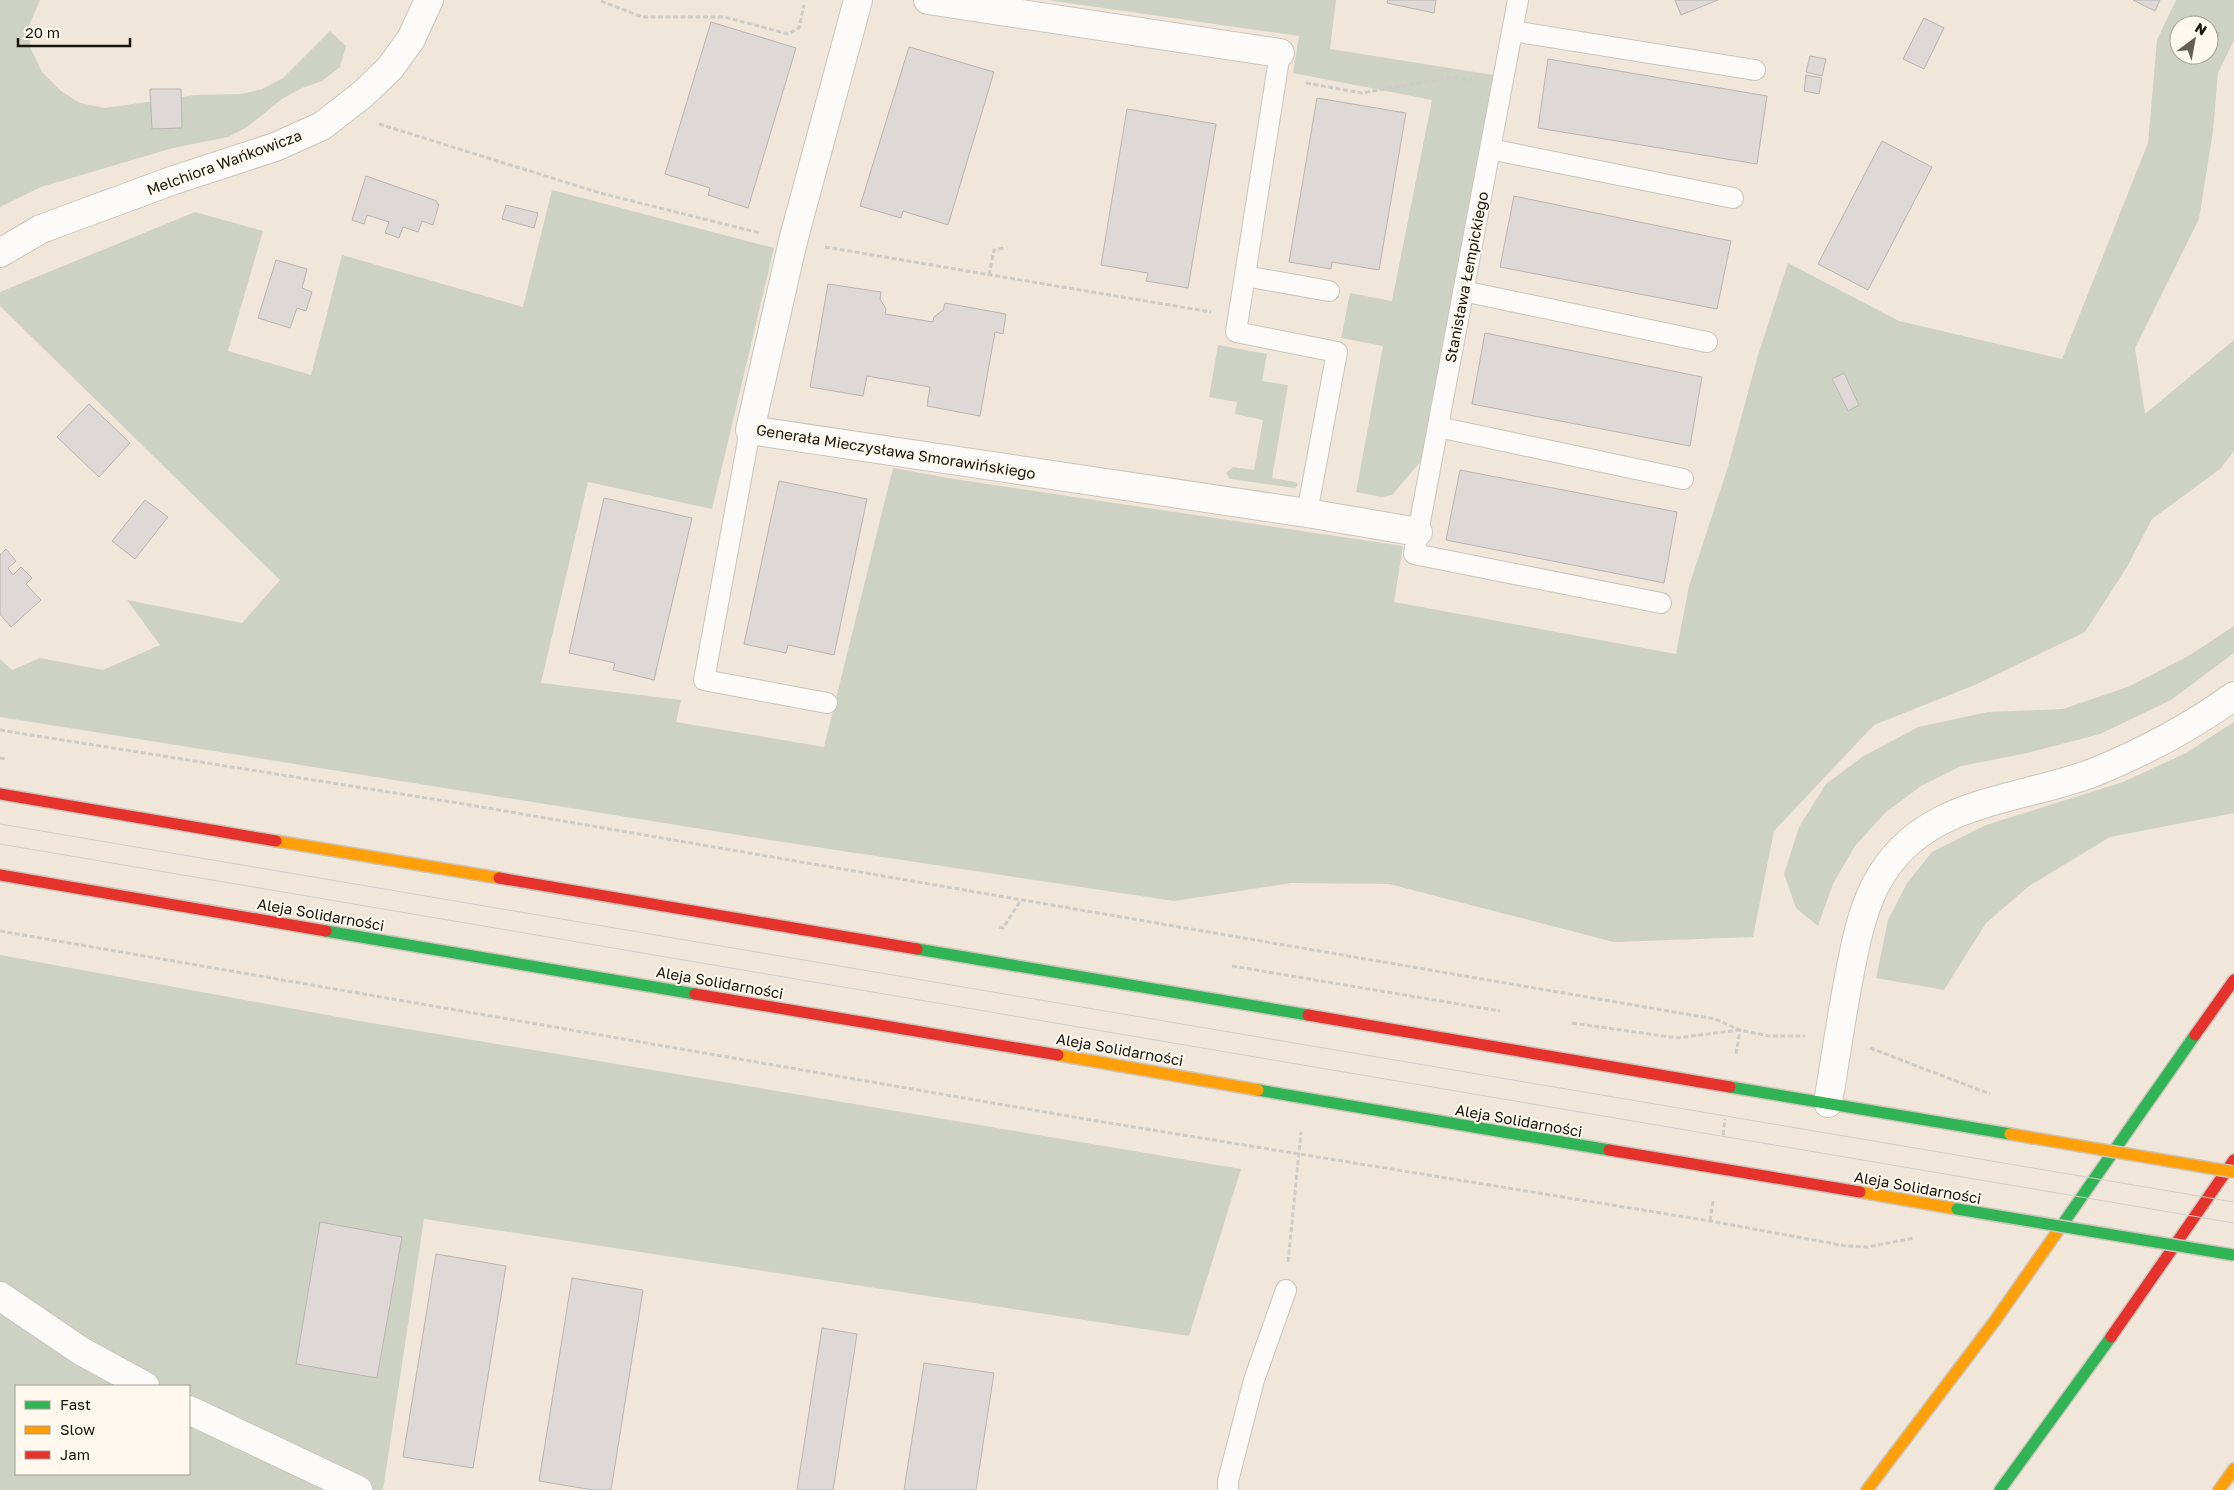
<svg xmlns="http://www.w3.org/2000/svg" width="2234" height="1490" font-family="'Golos Text',sans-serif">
<rect width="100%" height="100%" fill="#f0e7da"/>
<path fill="#ced2c4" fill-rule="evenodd" d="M0 0H40L28 28 31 49 42 72 61 91 80 103 105 108 195 95 241 94 262 89 283 78 330 31 346 46 340 67 322 81 302 88 282 99 247 127 228 137 173 148 41 187 0 207Z
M1047 0H1336L1330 49 1500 76 1428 453 1392 495 1382 497 1356 492 1383 346 1341 338 1350 293 1392 301 1432 100 1293 73 1299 36Z
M2176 0H2234V40L2218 73 2213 131 2199 219 2135 348 2145 414 2234 340V451L2220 469 2152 519 2127 567 2085 632 1977 684 1874 725 1774 831 1753 937 1614 942 1389 884 1291 883 1174 901 783 842 0 717V659L12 670 40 658 103 670 160 645 127 600 242 623 280 580 0 306V292L195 212 263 231 228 351 311 375 342 255 523 307 552 190 774 248 712 509 588 482 541 683 681 700 676 722 824 747 893 468 954 479 1403 546 1394 602 1676 654 1689 586 1727 470 1758 355 1788 263 1899 321 2062 359 2148 143 2157 40ZM2179 25H2209V55H2179Z
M1218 345 1267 354 1262 381 1288 385 1272 478 1296 482 1298 485 1295 488 1230 479 1226 473 1233 467 1254 470 1263 420 1235 414 1237 402 1209 397Z
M2234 626V653L2171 700 2100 734 2023 754 1961 766 1921 786 1885 813 1855 846 1833 884 1818 926 1796 908 1784 874 1799 827 1826 784 1862 757 1918 727 1988 712 2063 709 2130 686 2190 655Z
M2234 722V813L2110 837 2029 886 1986 923 1944 990 1876 978 1888 920 1907 883 1932 852 1986 825 2123 782 2186 753Z
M0 955 360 1021 1241 1169 1189 1336 424 1219 383 1490H0ZM16 1386H189V1474H16Z"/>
<path fill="#ded8d7" stroke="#bab4b2" d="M1388 0H1436L1434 13 1387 3Z
M1675 0H1718L1681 15Z
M2133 0H2160L2155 11Z
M1924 18 1944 28 1924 69 1903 59Z
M711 22 796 48 748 208 708 195 710 188 665 174Z
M2209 29 2219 33 2213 49 2209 47Z
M909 47 994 72 948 225 903 211 901 218 860 206Z
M1810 56 1826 59 1822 76 1806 72Z
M1548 59 1767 96 1757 164 1538 128Z
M1806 75 1822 78 1819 94 1804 91Z
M150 89H181L182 128 152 129Z
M1317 98 1406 113 1379 270 1332 262 1331 269 1289 262Z
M1127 109 1216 124 1188 288 1146 281 1148 273 1101 265Z
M1882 141 1932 167 1868 290 1818 264Z
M366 176 437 201V204H439L433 225 422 221 418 232 403 227 399 238 385 233 389 222 367 215 364 224 352 220Z
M1514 196 1731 241 1717 309 1500 267Z
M506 205 538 213 534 228 502 219Z
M276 260 307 269 302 288 312 292 306 311 297 308 290 328 258 318Z
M828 284 881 292 880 299 886 309 885 314 933 322 934 317 943 310 945 303 1006 314 1003 334 995 332 980 416 927 406 930 387 867 376 863 396 810 387Z
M1485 333 1702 377 1690 446 1472 404Z
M1844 373 1859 405 1848 411 1832 379Z
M89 404 130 443 99 477 57 437Z
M1460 470 1677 512 1664 583 1446 540Z
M779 481 867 499 834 655 788 645 786 653 744 644Z
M604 498 692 518 654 680 613 670 615 663 569 653Z
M145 500 168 517 135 559 112 541Z
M6 549 16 561 8 568 13 575 21 567 32 578 26 584 41 600 11 627 0 614V555Z
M320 1222 402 1237 377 1378 296 1364Z
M436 1254 506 1266 473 1468 403 1457Z
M572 1278 643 1290 611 1490H593L539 1481Z
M822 1328 857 1334 833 1490H797Z
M924 1363 994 1373 976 1490H904Z"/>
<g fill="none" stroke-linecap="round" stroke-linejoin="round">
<g stroke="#ccc5bb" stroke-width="22">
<path id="lane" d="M1518 0 1414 554 1661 603
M1512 31 1755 70
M1280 53 1236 332 1337 352 1307 513
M1490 149 1733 198
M1245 276 1329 291
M1463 291 1707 342
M1438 427 1683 479
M750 430 704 680 827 703
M1228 1490V1481L1254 1380 1286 1290"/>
</g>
<g stroke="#ccc5bb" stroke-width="30">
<path id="street" d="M858 0 793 241 750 430 1307 513 1418 532
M928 0 1280 53
M0 253 41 229 174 180 275 147 322 126 363 94 390 68 411 39 429 0
M1828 1103C1835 1061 1841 1019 1849 977 1855 946 1861 914 1875 886 1920 798 2015 803 2095 772 2144 752 2191 727 2234 696
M0 1296 81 1351 145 1386
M189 1410 358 1490"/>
</g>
<g stroke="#ccc5bb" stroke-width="14">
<path id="fast" d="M326 931 695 994
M917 949 1308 1015
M1730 1087 2010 1134
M1258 1090 1609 1150
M2062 1225 2195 1035
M2000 1490 2111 1337"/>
</g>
<g stroke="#ccc5bb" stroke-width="14">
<path id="slow" d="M276 841 499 878
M1058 1055 1258 1090
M1860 1192 1957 1209
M1867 1490 1994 1322 2062 1225
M2219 1490 2234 1469"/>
</g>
<g stroke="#ccc5bb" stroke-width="14">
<path id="jam" d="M0 794 276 841
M0 875 326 931
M499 878 917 949
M695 994 1058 1055
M1308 1015 1730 1087
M2195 1035 2234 980
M1609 1150 1860 1192
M2111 1337 2234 1160"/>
</g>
<path stroke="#cfccc8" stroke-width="3" stroke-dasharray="5 2.5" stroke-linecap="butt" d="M601 1 642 17H725L788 34 799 28 804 5
M1306 83 1362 93 1453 77 1472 80
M379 124 600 193 760 233
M825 247 1211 312
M989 275 994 250 1004 248
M0 730 464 804 1715 1019 1740 1030 1769 1036H1805
M0 758 7 759
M999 927 1003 928 1021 900
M0 931 1091 1120 1710 1221 1846 1246 1868 1247 1914 1238
M1232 966 1500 1011
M1572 1023 1677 1038 1739 1030
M1870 1048 1990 1094
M1736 1054 1740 1030
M1723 1135 1725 1119
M1710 1221 1713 1201
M1288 1262 1301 1132"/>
<use href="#lane" stroke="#fdfbf9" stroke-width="20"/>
<use href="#street" stroke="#fdfbf9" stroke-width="28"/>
<use href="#fast" stroke="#30b455" stroke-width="11"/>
<use href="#slow" stroke="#ff9f0a" stroke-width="11"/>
<use href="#jam" stroke="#e5322d" stroke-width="11"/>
<path stroke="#d1cecb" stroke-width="1" d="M0 824 2234 1202
M0 844 2234 1223"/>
<g stroke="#ccc5bb" stroke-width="14" stroke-linecap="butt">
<path id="fast-bridge" d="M1957 1209 2234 1255"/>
</g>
<g stroke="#ccc5bb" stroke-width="14" stroke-linecap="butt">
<path id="slow-bridge" d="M2010 1134 2234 1172"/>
</g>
<use href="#fast-bridge" stroke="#30b455" stroke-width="11"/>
<use href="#slow-bridge" stroke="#ff9f0a" stroke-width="11"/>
</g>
<g text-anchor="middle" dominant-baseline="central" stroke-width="4" stroke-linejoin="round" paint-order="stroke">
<g font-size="15" fill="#19140c" stroke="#fef8ee">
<text transform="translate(224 162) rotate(-20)">Melchiora Wańkowicza</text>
<text transform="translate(1466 277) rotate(-79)">Stanisława Łempickiego</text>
<text transform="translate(896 451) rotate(9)">Generała Mieczysława Smorawińskiego</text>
<text transform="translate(321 914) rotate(10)">Aleja Solidarności</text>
<text transform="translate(720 982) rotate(10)">Aleja Solidarności</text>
<text transform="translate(1120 1049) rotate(10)">Aleja Solidarności</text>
<text transform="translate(1519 1120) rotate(10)">Aleja Solidarności</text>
<text transform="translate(1918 1187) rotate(10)">Aleja Solidarności</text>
</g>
</g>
<rect x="15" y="1385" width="175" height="90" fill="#fef8ee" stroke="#a29d94"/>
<rect x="25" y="1401" width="25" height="8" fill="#30b455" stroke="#a29d94"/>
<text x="60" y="1410" font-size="15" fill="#19140c">Fast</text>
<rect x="25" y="1426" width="25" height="8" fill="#ff9f0a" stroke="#a29d94"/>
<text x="60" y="1435" font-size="15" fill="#19140c">Slow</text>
<rect x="25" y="1451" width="25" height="8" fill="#e5322d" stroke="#a29d94"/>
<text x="60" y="1460" font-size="15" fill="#19140c">Jam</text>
<g transform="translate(2194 40) rotate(32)"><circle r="24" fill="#fef8ee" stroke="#a29d94"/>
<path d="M0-4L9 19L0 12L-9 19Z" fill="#645e54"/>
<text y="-8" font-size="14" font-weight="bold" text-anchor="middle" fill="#19140c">N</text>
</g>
<path d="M18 38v8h112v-8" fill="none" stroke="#19140c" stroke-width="2.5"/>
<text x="25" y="38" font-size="15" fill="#19140c" stroke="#fef8ee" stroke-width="4" paint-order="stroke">20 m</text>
</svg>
